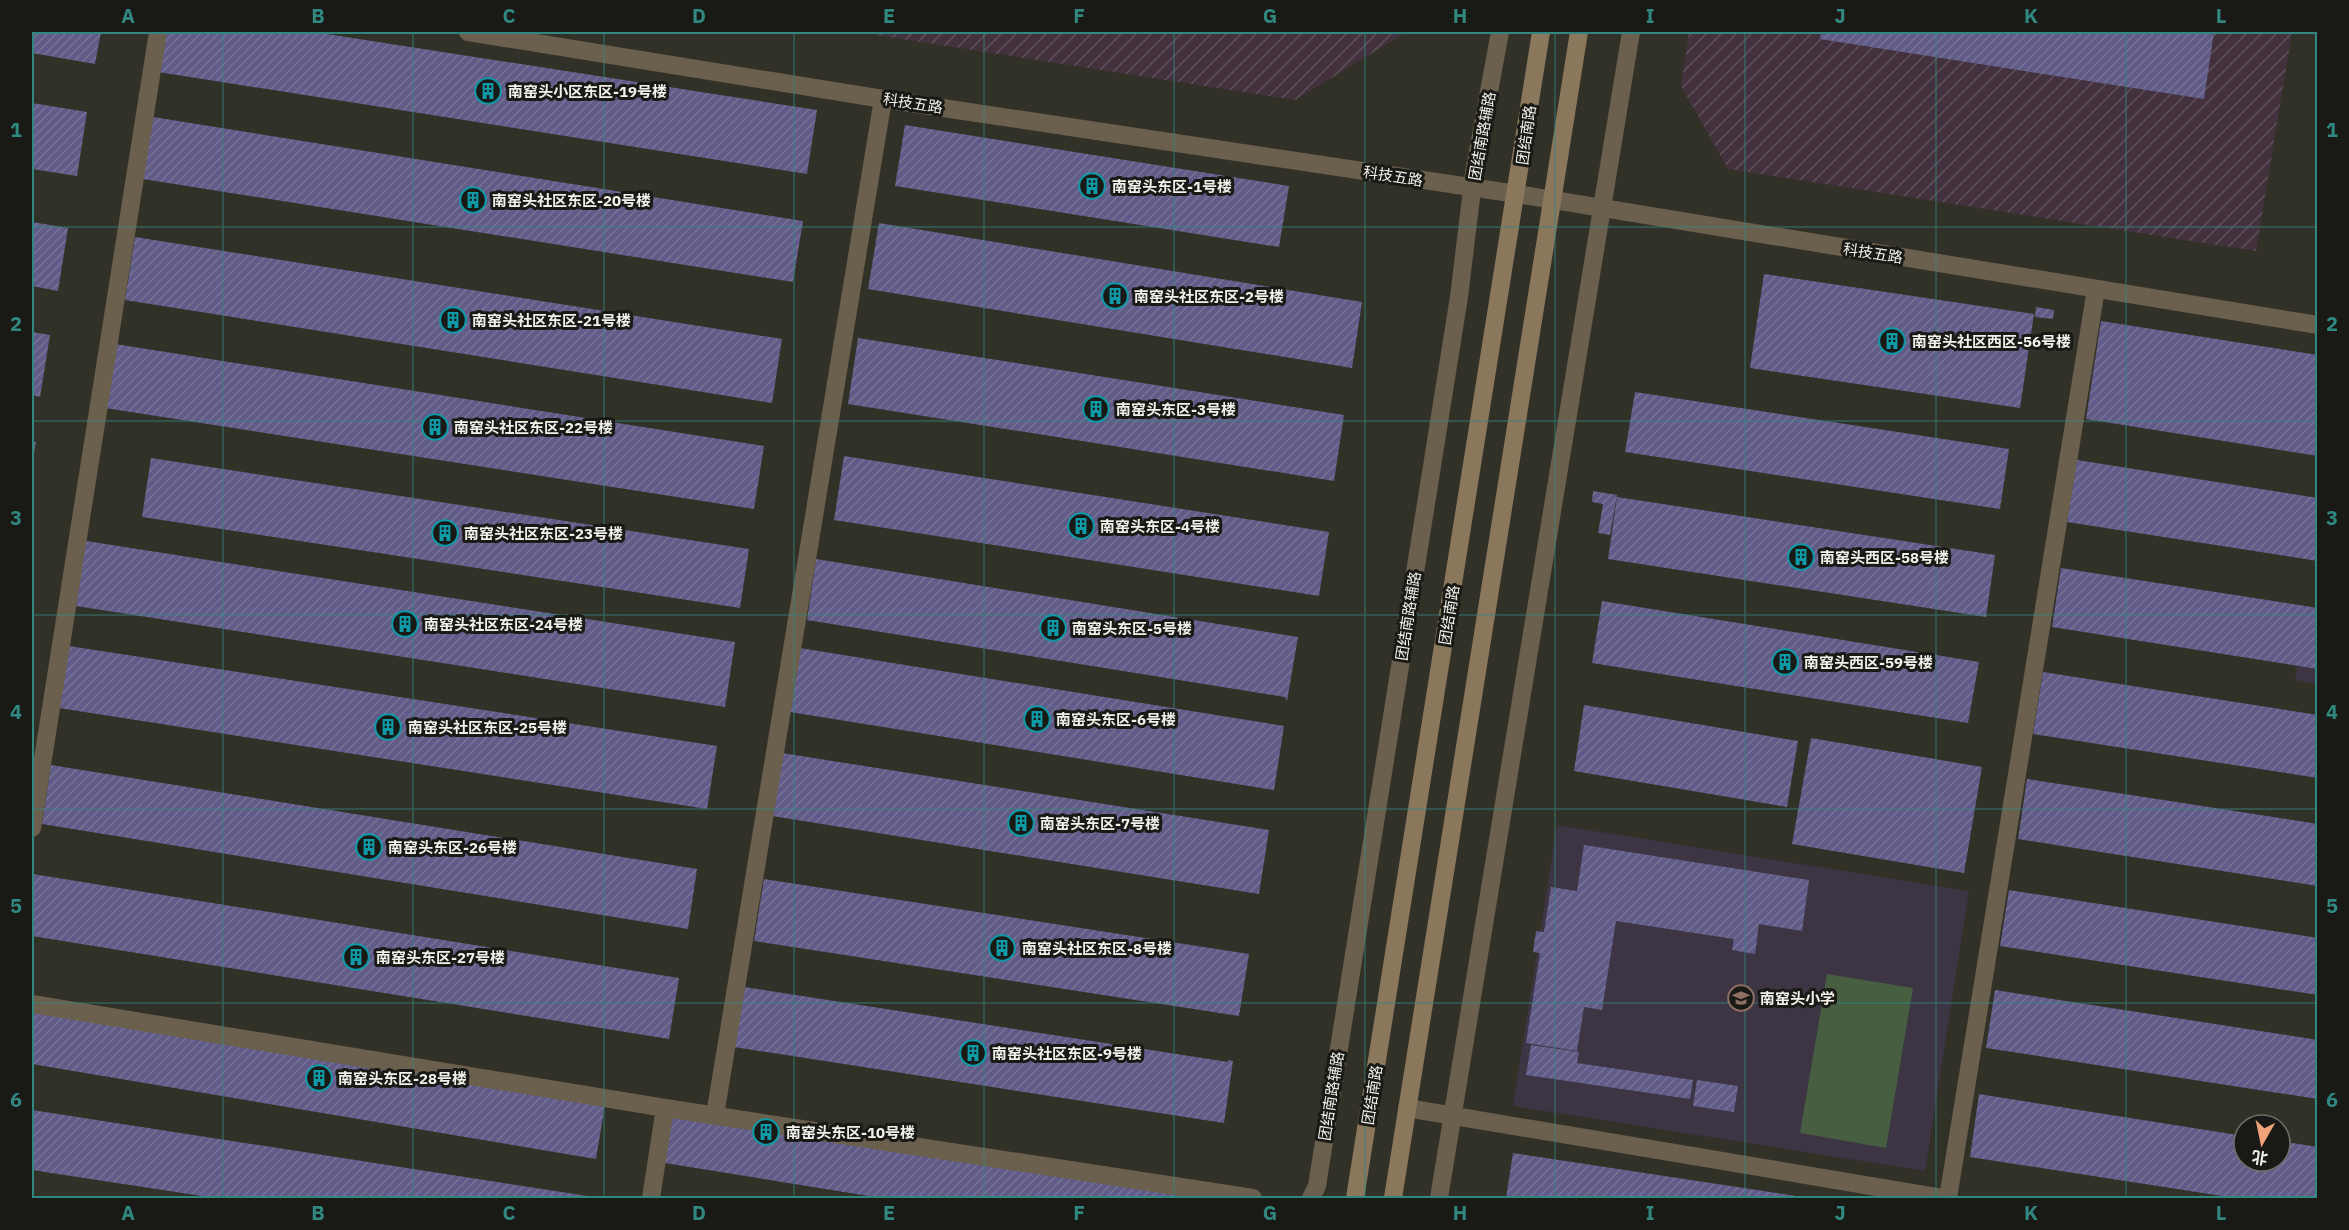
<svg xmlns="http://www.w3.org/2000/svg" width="2349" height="1230" font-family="'IBM Plex Sans','Noto Sans SC',sans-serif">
<defs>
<pattern id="industrial-furrows" width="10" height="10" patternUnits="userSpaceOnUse" patternTransform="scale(1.5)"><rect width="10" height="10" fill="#43323e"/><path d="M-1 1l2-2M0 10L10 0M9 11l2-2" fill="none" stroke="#5f505a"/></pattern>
<pattern id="building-hatch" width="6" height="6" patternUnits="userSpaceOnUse" patternTransform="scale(1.5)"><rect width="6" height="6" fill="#605b87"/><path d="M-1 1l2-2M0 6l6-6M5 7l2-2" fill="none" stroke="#777398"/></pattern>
</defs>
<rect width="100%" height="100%" fill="#323128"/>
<path fill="url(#industrial-furrows)" d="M857 32H1403L1402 35 1295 100Z
M1689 32H2292L2256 251 1728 169 1681 86Z"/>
<path fill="#3d3444" d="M2303 629 2317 631V684L2295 680Z
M1557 825 1969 891 1925 1171 1513 1106Z"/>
<path fill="#485e41" d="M1827 974 1913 988 1886 1148 1800 1133Z"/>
<path fill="url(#building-hatch)" d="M32 32H101L95 64 32 53Z
M165 32H314L817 110 807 174 158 72Z
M1821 32H2214L2204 99 1820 39Z
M32 103 87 112 77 176 32 169Z
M153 117 803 221 793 282 143 179Z
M905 125 1289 186 1279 247 895 186Z
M32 222 68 228 58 291 32 286Z
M879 223 1362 302 1352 368 868 289Z
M135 237 782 339 772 403 125 300Z
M1764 274 2034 314 2020 408 1750 368Z
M2036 307 2054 310 2053 319 2035 317Z
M2101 321 2318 355V456L2086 419Z
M32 332 50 335 40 397 32 395Z
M858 338 1344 415 1334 481 848 404Z
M115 344 764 446 754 509 105 408Z
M1635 392 2009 449 2000 509 1625 452Z
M32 441 36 442 33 459H32Z
M844 456 1329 532 1319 596 834 520Z
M151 458 749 549 740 608 142 517Z
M2077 460 2318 498V561L2067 522Z
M1593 491 1617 495 1610 535 1598 533 1603 504 1592 502Z
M1617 497 1995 555 1986 617 1608 559Z
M86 541 735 642 725 707 76 606Z
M816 559 1298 637 1287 701 1285 697 807 620Z
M2061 568 2318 608V669L2052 627Z
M1602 601 1979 662 1968 723 1592 663Z
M69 646 717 746 707 809 59 708Z
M800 648 1284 726 1274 790 790 712Z
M2043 672 2318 715V778L2033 734Z
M1584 705 1798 741 1787 807 1574 771Z
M1811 738 1982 767 1964 873 1792 844Z
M782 753 1269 830 1259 894 772 816Z
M51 765 697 869 688 929 42 824Z
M2027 779 2318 824V886L2018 839Z
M1584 845 1809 880 1802 931 1759 924 1755 954 1732 950 1734 939 1616 921 1602 1010 1584 1007 1577 1051 1526 1043 1540 953 1533 952 1536 931 1544 932 1551 887 1577 891Z
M33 874 679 978 669 1039 32 936Z
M764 879 1249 954 1239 1016 754 941Z
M2009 890 2318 938V995L2000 946Z
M744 987 1228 1062V1060L1233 1061 1224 1123 734 1047Z
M1995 990 2318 1040V1099L1986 1048Z
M32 996 607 1092 596 1159 32 1064Z
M1531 1045 1579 1052 1577 1063 1693 1080 1690 1099 1526 1075Z
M1697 1080 1738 1086 1734 1112 1693 1106Z
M1979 1094 2244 1136V1161H2280V1141L2318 1147V1198H2235L1970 1157Z
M675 1101 1210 1198H881L665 1163Z
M32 1110 594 1197V1198H215L32 1170Z
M1513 1153 1803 1197V1198H1506Z"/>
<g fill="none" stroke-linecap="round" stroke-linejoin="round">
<path stroke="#6b5f4d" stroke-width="18" d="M32 828 158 32
M32 1004 665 1108 1253 1198
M1407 1108 1942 1198
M715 1115 883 99
M651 1198 665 1108
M1311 1198 1317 1186 1459 297 1474 173 1500 32
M1439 1198 1631 32
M1948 1198 2096 289"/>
<path stroke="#6b5f4d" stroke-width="18" d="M468 32 883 99 1517 194 2318 325"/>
<path stroke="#8b785c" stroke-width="18" d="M1355 1198 1541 32
M1393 1198 1579 32"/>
</g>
<path fill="none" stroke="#318881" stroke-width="1.5" stroke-opacity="0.55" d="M223 32V1198M413 32V1198M604 32V1198M794 32V1198M984 32V1198M1174 32V1198M1365 32V1198M1555 32V1198M1745 32V1198M1936 32V1198M2126 32V1198M32 227H2318M32 421H2318M32 615H2318M32 809H2318M32 1003H2318"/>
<defs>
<g id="building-ring" transform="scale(1.35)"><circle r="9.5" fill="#191915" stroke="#0f9aa8" stroke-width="1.5"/><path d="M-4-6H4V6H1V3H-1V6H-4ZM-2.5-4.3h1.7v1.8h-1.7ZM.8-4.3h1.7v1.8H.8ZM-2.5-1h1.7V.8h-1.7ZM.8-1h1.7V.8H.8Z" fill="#0f9aa8"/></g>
<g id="school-ring" transform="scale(1.35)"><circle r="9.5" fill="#191915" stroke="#8d6e63" stroke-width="1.5"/><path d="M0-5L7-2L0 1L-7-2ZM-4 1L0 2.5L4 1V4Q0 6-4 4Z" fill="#8d6e63"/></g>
</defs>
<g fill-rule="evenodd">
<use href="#building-ring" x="488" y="91"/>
<use href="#building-ring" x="1092" y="186"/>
<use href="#building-ring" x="473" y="200"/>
<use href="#building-ring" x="1115" y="296"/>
<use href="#building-ring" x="453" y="320"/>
<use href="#building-ring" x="1892" y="341"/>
<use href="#building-ring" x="1096" y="409"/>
<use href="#building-ring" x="435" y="427"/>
<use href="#building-ring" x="1081" y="526"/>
<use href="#building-ring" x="445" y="533"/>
<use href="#building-ring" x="1801" y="557"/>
<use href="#building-ring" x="405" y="624"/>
<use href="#building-ring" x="1053" y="628"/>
<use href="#building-ring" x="1785" y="662"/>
<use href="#building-ring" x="1037" y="719"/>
<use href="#building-ring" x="388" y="727"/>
<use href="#building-ring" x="1021" y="823"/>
<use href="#building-ring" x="369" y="847"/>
<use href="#building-ring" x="1002" y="948"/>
<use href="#building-ring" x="356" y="957"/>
<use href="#school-ring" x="1741" y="998"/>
<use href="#building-ring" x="973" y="1053"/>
<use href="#building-ring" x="319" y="1078"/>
<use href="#building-ring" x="766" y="1132"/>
</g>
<g text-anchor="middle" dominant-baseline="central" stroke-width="6" stroke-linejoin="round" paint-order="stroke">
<g font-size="15" font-weight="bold" fill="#f1f0ea" stroke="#191915" text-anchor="start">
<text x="508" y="91">南窑头小区东区-19号楼</text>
<text x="1112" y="186">南窑头东区-1号楼</text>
<text x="492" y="200">南窑头社区东区-20号楼</text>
<text x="1134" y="296">南窑头社区东区-2号楼</text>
<text x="472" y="320">南窑头社区东区-21号楼</text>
<text x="1912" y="341">南窑头社区西区-56号楼</text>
<text x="1116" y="409">南窑头东区-3号楼</text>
<text x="454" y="427">南窑头社区东区-22号楼</text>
<text x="1100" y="526">南窑头东区-4号楼</text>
<text x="464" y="533">南窑头社区东区-23号楼</text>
<text x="1820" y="557">南窑头西区-58号楼</text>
<text x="424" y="624">南窑头社区东区-24号楼</text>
<text x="1072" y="628">南窑头东区-5号楼</text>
<text x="1804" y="662">南窑头西区-59号楼</text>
<text x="1056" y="719">南窑头东区-6号楼</text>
<text x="408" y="727">南窑头社区东区-25号楼</text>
<text x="1040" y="823">南窑头东区-7号楼</text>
<text x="388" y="847">南窑头东区-26号楼</text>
<text x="1022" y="948">南窑头社区东区-8号楼</text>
<text x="376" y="957">南窑头东区-27号楼</text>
<text x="1760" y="998">南窑头小学</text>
<text x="992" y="1053">南窑头社区东区-9号楼</text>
<text x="338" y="1078">南窑头东区-28号楼</text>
<text x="786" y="1132">南窑头东区-10号楼</text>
</g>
<g font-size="15" fill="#f1f0ea" stroke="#191915">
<text transform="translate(913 103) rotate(9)">科技五路</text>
<text transform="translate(1526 135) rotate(-82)">团结南路</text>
<text transform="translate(1482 136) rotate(-80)">团结南路辅路</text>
<text transform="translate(1393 176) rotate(9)">科技五路</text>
<text transform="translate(1873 253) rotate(9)">科技五路</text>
<text transform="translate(1449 615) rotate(-81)">团结南路</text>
<text transform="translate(1408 616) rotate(-81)">团结南路辅路</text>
<text transform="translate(1372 1095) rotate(-81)">团结南路</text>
<text transform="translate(1331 1096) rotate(-81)">团结南路辅路</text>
</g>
</g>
<rect width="2349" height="1230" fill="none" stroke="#191915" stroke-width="66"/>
<g transform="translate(2262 1143) rotate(189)"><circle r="28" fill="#191915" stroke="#6f6f6a" stroke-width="1.5"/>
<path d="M0-4.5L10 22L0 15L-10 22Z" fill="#f0a279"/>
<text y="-9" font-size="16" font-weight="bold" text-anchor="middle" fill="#f1f0ea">北</text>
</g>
<rect x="33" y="33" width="2283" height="1164" fill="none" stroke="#318881" stroke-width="2"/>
<g font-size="20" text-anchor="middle" font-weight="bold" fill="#318881">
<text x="128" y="23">A</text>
<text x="318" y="23">B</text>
<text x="509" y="23">C</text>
<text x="699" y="23">D</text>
<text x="889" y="23">E</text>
<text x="1079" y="23">F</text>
<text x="1270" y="23">G</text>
<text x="1460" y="23">H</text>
<text x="1650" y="23">I</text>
<text x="1840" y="23">J</text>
<text x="2031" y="23">K</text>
<text x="2221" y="23">L</text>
<text x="16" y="137">1</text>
<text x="2332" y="137">1</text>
<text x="16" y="331">2</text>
<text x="2332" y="331">2</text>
<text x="16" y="525">3</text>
<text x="2332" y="525">3</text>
<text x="16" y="719">4</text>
<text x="2332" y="719">4</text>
<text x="16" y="913">5</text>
<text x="2332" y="913">5</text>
<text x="16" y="1107">6</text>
<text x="2332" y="1107">6</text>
<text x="128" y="1220">A</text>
<text x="318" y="1220">B</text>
<text x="509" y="1220">C</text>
<text x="699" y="1220">D</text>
<text x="889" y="1220">E</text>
<text x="1079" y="1220">F</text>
<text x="1270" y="1220">G</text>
<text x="1460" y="1220">H</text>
<text x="1650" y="1220">I</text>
<text x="1840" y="1220">J</text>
<text x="2031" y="1220">K</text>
<text x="2221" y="1220">L</text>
</g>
</svg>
